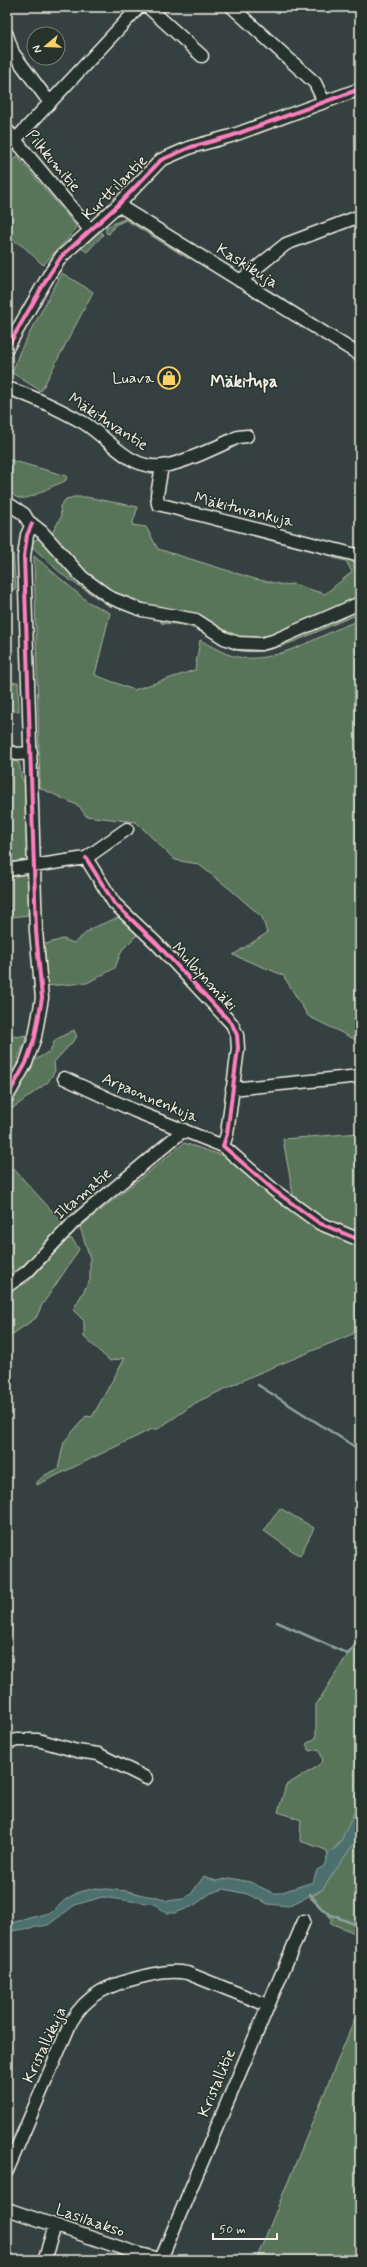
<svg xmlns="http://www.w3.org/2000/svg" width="367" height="2267" font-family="Mynerve,sans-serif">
<rect width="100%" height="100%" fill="#354040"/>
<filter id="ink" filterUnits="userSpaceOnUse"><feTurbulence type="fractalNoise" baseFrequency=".025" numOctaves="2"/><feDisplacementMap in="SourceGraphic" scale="8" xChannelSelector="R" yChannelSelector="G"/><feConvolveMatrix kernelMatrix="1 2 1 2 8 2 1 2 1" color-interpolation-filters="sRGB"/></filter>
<g filter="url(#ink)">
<path fill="#59745a" stroke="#a6b2a1" d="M17 156 76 226 73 233 43 265 24 247 7 236V166Z
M126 218 191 256 189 259 126 220 115 225 109 234 106 233V227Z
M100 231 103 235 87 252 81 248Z
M62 273 93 292 41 391 12 373 20 351Z
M7 459 67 476 66 480C62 483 58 484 53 486 39 492 17 510 8 487 5 479 7 467 7 459Z
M74 497H86L138 507 132 525 146 527 158 549 255 579 284 585 293 584 325 594 352 572 346 561 333 558V553L353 559 355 571 360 572V597C337 608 282 638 259 639 231 641 224 627 201 617 183 609 163 611 145 607 104 598 74 565 52 533L61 517 60 506 66 499Z
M11 539 13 550 16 589 7 590V544Z
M37 539 42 540 113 604 111 607 64 576 29 544Z
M34 556 88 602 110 613 95 675 134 690 195 670 200 640C209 645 218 650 227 654 270 671 320 633 360 620V1042L308 1016 283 975 233 955 267 933 262 917 230 889 198 864 175 860 136 822 86 816 79 806 40 788Z
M360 607V614C324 625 273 660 236 650 222 646 212 637 199 631 187 624 174 624 161 623V618L195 624 239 647Z
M18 682 19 711H7V683Z
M7 759 19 763 22 779 27 784 29 861 7 867Z
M27 872 30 882 28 915 12 917 7 907V874Z
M122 916 139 933 122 950 115 968 87 983 45 986 42 945 63 939 74 943 92 928Z
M74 1030 77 1037 54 1062 55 1071 48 1082 9 1111 7 1105 30 1063 50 1051 55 1040Z
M7 1033 17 1037 26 1035C25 1048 15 1057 17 1070L7 1086Z
M360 1133V1331L252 1376 197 1402 158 1429H152L37 1485V1482L45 1475 58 1469 64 1442 86 1416 92 1417 125 1358 110 1361 84 1337V1321L73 1310 90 1280V1258L80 1227 184 1143 227 1157 294 1200 283 1139Z
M13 1168 63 1223 16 1275 7 1256V1173Z
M68 1239H72L79 1249 75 1256 42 1305 36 1318 7 1338V1293L28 1282Z
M280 1508 314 1528 300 1556 264 1531Z
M360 1641V1786C354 1798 358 1800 356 1810 352 1824 340 1846 328 1854L326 1850 300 1841 301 1820 278 1812 286 1785 315 1768 323 1761 319 1749 310 1751 306 1744 316 1738V1705L348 1654Z
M360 1831V1935L330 1923 332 1919 310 1898 322 1890Z
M360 2006V2260H256Z"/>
<path fill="#4b706e" stroke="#8fa49f" d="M360 1786V1831L356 1840 322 1890 288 1906 268 1904 247 1894 224 1889 211 1893 193 1906 175 1913H167L154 1904 102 1897 75 1905 48 1925 7 1932V1924L52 1912 66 1899 79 1892 96 1888 127 1891 147 1896 158 1897 167 1901 183 1899 191 1894 204 1876 216 1881 230 1878 250 1882 273 1893H279L313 1882 317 1870 324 1866 328 1854 339 1845 356 1809 355 1796Z"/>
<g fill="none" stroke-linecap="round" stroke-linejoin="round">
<path stroke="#8fa49f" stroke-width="2.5" d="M258 1385 360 1450
M277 1622 348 1654 357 1643 360 1645
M310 1894 321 1908 331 1915 360 1926"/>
<g stroke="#f4f1e8" stroke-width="15">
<path id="minor" d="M148 7 202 56
M232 7 315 83 324 102
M7 35 13 53 50 103
M7 130 90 230
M15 140 139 7
M118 205 360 355
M240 281 286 244 360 216
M7 348 49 275 61 257 118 205 161 160 191 147 231 136 360 89
M7 388C35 397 59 409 84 423 109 438 129 470 162 466 183 464 219 446 238 437L247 436
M162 466 157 495 158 504 360 556
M7 503 24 514 28 521 42 532 82 577 111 598 142 610 196 620 224 638 238 643 261 644 273 641 360 603
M7 751 17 754 31 753
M86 858 114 903 156 943 232 1024 237 1035 238 1048 227 1134 223 1146 275 1191 319 1223 360 1240
M86 858 127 829
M7 870 86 858
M64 1078 135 1111 223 1146
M232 1089 360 1076
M7 1097 26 1063 35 1037 42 998 36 931 24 557 27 535 32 524
M7 1286 27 1272 74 1222 184 1130
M7 1743 17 1740H38L77 1751 98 1754 146 1778
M7 2171 71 2022C87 1993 112 1984 141 1977 158 1973 171 1970 187 1973L267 2005
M7 2209 133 2252 163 2260
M161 2259 304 1921
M44 2260 55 2226"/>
</g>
<use href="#minor" stroke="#26332d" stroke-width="12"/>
<g stroke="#26332d" stroke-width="6">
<path id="cycleway" d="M7 348 49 275 61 257 118 205 161 160 191 147 231 136 360 89
M86 858 114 903 156 943 232 1024 237 1035 238 1048 227 1134 223 1146 275 1191 319 1223 360 1240
M7 1097 26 1063 35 1037 42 998 36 931 24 557 27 535 32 524"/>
</g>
<use href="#cycleway" stroke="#ff80c0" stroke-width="4"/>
</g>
</g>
<defs>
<g id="shop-ring" transform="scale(1.15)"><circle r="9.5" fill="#26332d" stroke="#ffd166" stroke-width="1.5"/><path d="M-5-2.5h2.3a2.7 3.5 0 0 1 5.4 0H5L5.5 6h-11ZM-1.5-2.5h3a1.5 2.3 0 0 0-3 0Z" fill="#ffd166"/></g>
</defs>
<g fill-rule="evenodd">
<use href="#shop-ring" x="169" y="378"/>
</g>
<g text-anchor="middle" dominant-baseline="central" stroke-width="3" stroke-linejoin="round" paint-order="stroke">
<g font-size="16" fill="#f4f1e8" stroke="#26332d">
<text transform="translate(53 161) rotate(50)">Pilkkumitie</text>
<text transform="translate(115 188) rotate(-45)">Kurttilantie</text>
<text transform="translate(247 266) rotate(32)">Kaskikuja</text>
<text transform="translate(108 422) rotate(33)">Mäkituvantie</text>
<text transform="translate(244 510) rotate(14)">Mäkituvankuja</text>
<text transform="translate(204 977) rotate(47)">Mulbynmäki</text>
<text transform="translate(150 1098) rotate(23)">Arpaonnenkuja</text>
<text transform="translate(83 1194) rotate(-41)">Iltamatie</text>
<text transform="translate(45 2045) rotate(-65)">Kristallikuja</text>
<text transform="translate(217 2083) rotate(-67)">Kristallitie</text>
<text transform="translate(90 2221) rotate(19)">Lasilaakso</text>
</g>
<g font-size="16" fill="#f4f1e8" stroke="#26332d" text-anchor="end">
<text x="154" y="378">Luava</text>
</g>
<g font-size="17" font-weight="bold" fill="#f4f1e8" stroke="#26332d">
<text x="244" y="382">Mäkitupa</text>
</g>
</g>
<rect width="367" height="2267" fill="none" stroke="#26332d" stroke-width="24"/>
<rect x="12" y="12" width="343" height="2243" fill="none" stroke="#f4f1e8" stroke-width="1.5" filter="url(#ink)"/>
<g transform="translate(46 46) rotate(251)"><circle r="19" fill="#26332d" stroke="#787f78"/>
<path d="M0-3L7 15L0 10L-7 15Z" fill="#ffd166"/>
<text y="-6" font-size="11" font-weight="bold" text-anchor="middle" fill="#f4f1e8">N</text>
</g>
<path d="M213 2233v6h64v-6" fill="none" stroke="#f4f1e8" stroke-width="2"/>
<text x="219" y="2233" font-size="12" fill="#f4f1e8" stroke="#26332d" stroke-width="3" paint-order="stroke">50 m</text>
</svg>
